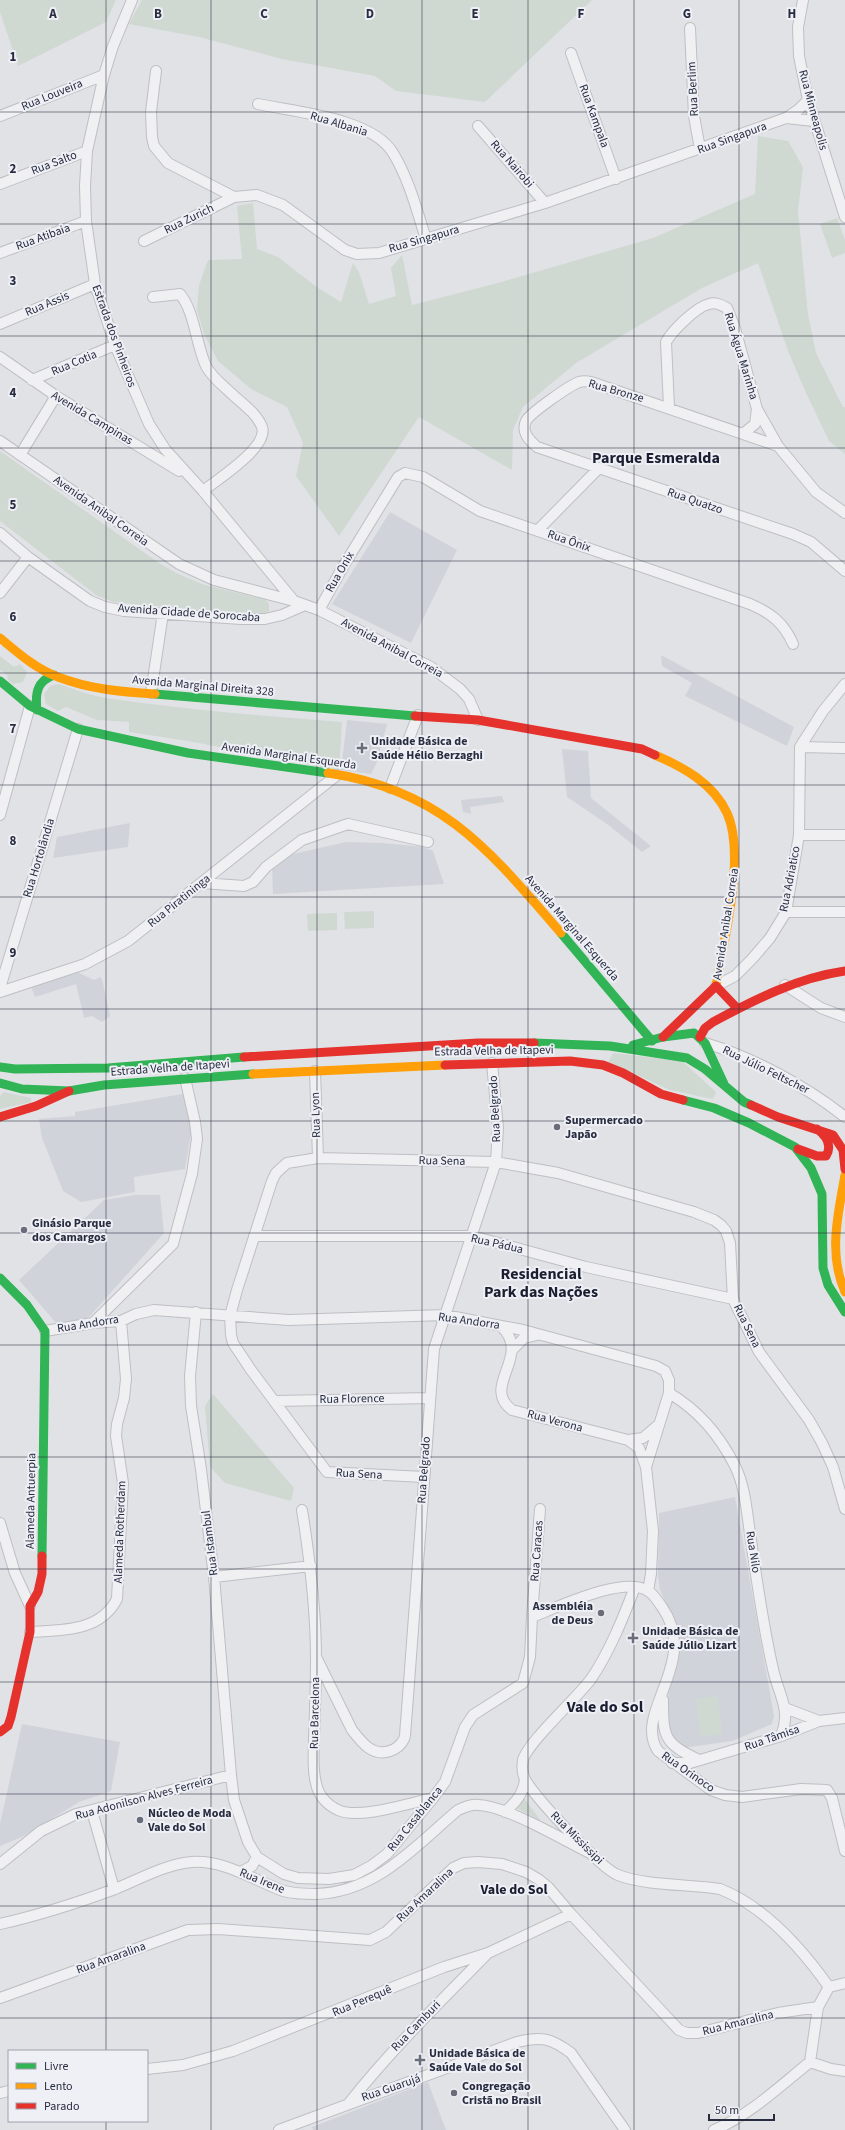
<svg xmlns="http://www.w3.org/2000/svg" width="845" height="2130" font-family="'Source Sans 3',sans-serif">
<rect width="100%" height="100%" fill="#e1e2e6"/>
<path fill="#d1d3db" d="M390 512 457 550 411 643 332 604Z
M661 655 794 727 787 746 685 696 692 683 662 666Z
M347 720 387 724 377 762 371 774 341 770Z
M562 749 588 751 591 798 651 846 642 852 607 824 567 797Z
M502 796 504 802 470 807 471 814 463 812 461 800Z
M130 823 128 847 53 858 57 837Z
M346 842 382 843 424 847 433 851 444 884 273 894 272 867 293 854Z
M75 971 94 980 100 977 102 979 110 1016 102 1022 92 1016 84 1018 76 984 35 997 31 986Z
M183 1094 192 1128 185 1169 134 1177 135 1192 81 1202 63 1191 42 1138 39 1119 75 1116V1112Z
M135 1195H160L164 1233 89 1317 82 1321 57 1324 19 1280 104 1200Z
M735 1497 774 1716 772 1724 732 1741 684 1748 673 1740 667 1722V1704L679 1633 660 1590 658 1575 659 1513Z
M22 1724 120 1742 111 1791 79 1802 24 1836 0 1846V1824Z
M428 2082 446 2130H313L312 2127Z"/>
<path fill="#cfd9d1" d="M0 0H116L106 22 18 66 0 12Z
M142 0H592L485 102 396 91 375 76 282 59 199 37 129 24Z
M758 136 788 141 803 167 798 211 808 314 816 353 843 407H845V454L829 441 807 395 788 351 758 263 702 288 576 363 523 407 513 430 512 470 419 417 339 536 296 476 303 443 287 407 251 389 218 361 204 334 197 310 199 285 208 260 242 259 237 206 253 203 257 249 278 257 318 288 341 302 353 263 359 272 369 304 396 296 391 268 402 255 412 305 498 283 653 238 755 194Z
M837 218 845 240V253L832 258 820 224Z
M0 451 159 563 176 573 202 584 266 600 269 604V611L263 615 131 604 113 602 96 595 0 521Z
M0 656 14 667 20 664 27 672 23 682 13 684 8 680 7 675 0 670Z
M58 684C75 689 94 697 113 699 189 710 266 716 342 722L339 770 188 741 129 732V722L97 720 66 707 58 711 46 704 44 694 50 686Z
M374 911V928L345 929 344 912Z
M337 913V930L308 931 307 914Z
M613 1053 682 1061 716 1092 713 1099 670 1090 608 1062Z
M4 1092 31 1098V1102L0 1109V1096Z
M213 1394 294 1488 291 1501 225 1483 210 1467 205 1406Z
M718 1696 722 1734 700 1736 696 1699Z
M523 1797 541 1821 517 1808Z"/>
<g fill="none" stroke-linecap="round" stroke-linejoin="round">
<g stroke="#bebfc3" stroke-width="12">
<path id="street" d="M132 0 113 46 104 75 87 151 85 186 86 221 95 284 115 345 149 424 165 449 203 491 294 601
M803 0 798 27 799 56 808 100 845 217
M690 28 694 116 700 149
M571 53 616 179
M156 71 151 112 152 137 154 146 168 163 234 197 257 195 283 205 345 250 357 254 379 253 545 203 786 118 798 110 808 100
M258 104C295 112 372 118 393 153 409 179 417 211 426 239
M0 116 104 75
M786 118 814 121
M478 126 545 203
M0 184 87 151
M144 241 234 197
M0 253 86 221
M153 297 180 294C195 312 196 345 206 366 212 378 224 386 233 395 243 404 257 414 262 427 269 447 218 479 203 491
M0 324 95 284
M0 357 56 396 179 471
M32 380 115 345
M669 407 666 342C672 331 696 307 709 304 716 302 721 305 727 308L735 328 757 409 778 446 816 492 845 513
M744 433 755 424 757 409
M0 441 179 564 214 580 294 601 319 610 431 667 460 689 469 699 478 720
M778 446 591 382C587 381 582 381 579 382 569 386 530 413 526 421 521 432 529 440 537 447L793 534 811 542 845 571
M20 455 56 396
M538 530 598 469
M0 533 28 557 90 601 105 607 124 611 241 619H265L282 615 305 605
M0 593 28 557
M319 610 344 565 398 477 405 473 423 477 480 511 750 604C771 613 784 623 793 644
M151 693 163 613
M800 747 845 748
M390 788 418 715
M0 815 30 706
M799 835H845
M202 883 244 886 253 882 266 867 302 840 348 824 428 842
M786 912H845
M785 985 821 1008 845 1017
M716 986 735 976 752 959 770 938 786 912 799 835 800 747 823 711 845 684
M0 988 78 729
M0 992 85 964 128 941 337 775
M705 1043C752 1057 806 1086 845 1117
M315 1071 318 1158
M254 1236H472L586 1267 733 1299
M196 1312 190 1376 191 1406 201 1469 214 1577 231 1775 234 1800 248 1842 257 1857 284 1874 298 1878 329 1879 354 1875 371 1866 387 1854 433 1798 445 1782 465 1727 473 1715 523 1683 530 1657 532 1617C558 1607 624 1575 648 1591 654 1594 658 1602 662 1607 701 1663 632 1712 658 1751L711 1790 725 1795 742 1797 801 1789 827 1790 832 1798 845 1851
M93 1323 173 1244 192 1174 197 1139 195 1122 185 1078
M501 1326C533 1356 480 1386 512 1410L628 1440 639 1448 646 1467
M45 1331 93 1323 121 1321 136 1314 154 1310 289 1320 445 1315 523 1330 656 1366 665 1371 669 1380V1393L646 1467 653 1531 651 1574 648 1591
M512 1350 524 1338 537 1335
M669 1393C698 1410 720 1436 735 1466 746 1488 747 1516 751 1540 757 1583 763 1626 773 1669 778 1694 792 1710 781 1736
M275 1401 430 1398
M628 1440 643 1438 657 1426
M424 1477 327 1472 251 1370 233 1343 231 1335 230 1316 237 1290 272 1181 276 1173 287 1163 318 1158 496 1162 558 1173 694 1212 714 1220 721 1225 726 1231 730 1243 733 1299 759 1352 809 1420 822 1443 833 1467 845 1509
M302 1510C310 1560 316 1609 316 1659 316 1685 315 1711 314 1738 314 1753 312 1769 316 1783 318 1795 327 1805 338 1810 358 1820 410 1803 433 1798
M0 1523 15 1573 30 1606
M214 1577 311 1566
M635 1587C623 1618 610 1651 591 1679 578 1697 527 1743 523 1760 522 1767 522 1775 526 1781 537 1799 600 1868 618 1875 646 1886 690 1884 720 1889 764 1906 802 1949 829 1987
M532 1617 540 1509
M30 1632C62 1630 100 1632 117 1599L123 1483 116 1436 117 1424 124 1398 126 1379 121 1321
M316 1657 352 1730C362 1743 373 1757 390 1751 396 1749 401 1745 404 1739 406 1735 405 1728 406 1723L434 1349 496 1162 498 1128 492 1063
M663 1700C663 1738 664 1743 699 1760
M785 1708 819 1721
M672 1763H690L781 1736 819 1721 845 1718
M92 1811 114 1889
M505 1812C516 1802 523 1794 525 1780
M0 1864 41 1831 76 1814 231 1775
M241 1872 252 1866 257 1857
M0 1924C40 1915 77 1903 115 1889 140 1879 166 1864 192 1862 222 1860 251 1878 278 1889 290 1894 304 1894 316 1894 377 1892 415 1846 458 1810 465 1807 471 1804 479 1805 509 1807 563 1840 592 1854
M829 1987 845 1983
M0 1998 188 1930 218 1929 370 1940 386 1932 453 1868 464 1863 478 1862 502 1864 526 1872 538 1879 548 1887 571 1914 679 2030 687 2033H698L778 2013 818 2007
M810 2062 818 2007 829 1987
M147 2069 183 2065 233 2051 444 1967 488 1953 571 1914
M0 2093 9 2091
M349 2103C391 2050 439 2003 486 1955
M279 2130 517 2042C541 2036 551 2038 571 2053L625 2130
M714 2130C750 2115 780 2086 810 2062L831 2069 845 2071"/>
</g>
<use href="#street" stroke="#f0f0f2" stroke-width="10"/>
<path stroke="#30b455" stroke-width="9" d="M0 681 30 706 78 729 188 753 328 773
M155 694 415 716
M37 710C35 693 37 681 54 675
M561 933 652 1041
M534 1043 610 1046 687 1058 705 1069 744 1102 751 1105
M633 1045 663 1037 694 1033 705 1043 724 1084
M0 1067 15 1069 108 1068 244 1057
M0 1083 22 1089 69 1091 104 1085 253 1074
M683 1100 714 1108 749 1123 795 1147 811 1168 822 1194 823 1268 828 1285 845 1312
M0 1278 27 1305 45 1331 42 1556"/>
<path stroke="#ff9f0a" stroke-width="9" d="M0 638C18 653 36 669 58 677 89 689 122 692 155 694
M655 755C683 767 713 783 727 813 746 855 724 940 716 986
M328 773C443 790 490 851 561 933
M253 1074 445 1065
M845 1175C838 1215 828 1253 845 1292"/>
<path stroke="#e5322d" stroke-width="9" d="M415 716 478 720 642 749 655 755
M716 986 737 1008
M663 1037 716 986
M700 1037 705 1028 713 1022C756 999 797 978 845 971
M244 1057 478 1043H534
M445 1065 570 1061 603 1065 623 1073 661 1094 683 1100
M751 1105 778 1117 833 1135 843 1150 845 1169
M0 1117 36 1106 69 1091
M798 1149 817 1156H826C833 1145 825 1135 817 1129
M0 1732 8 1726 11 1717 30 1632V1606L38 1592 42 1574V1556"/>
</g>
<path fill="none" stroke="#282c3f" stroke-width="1" stroke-opacity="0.55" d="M106 0V2051M211 0V2130M317 0V2130M422 0V2130M528 0V2130M634 0V2130M739 0V2130M0 112H845M0 224H845M0 336H845M0 448H845M0 561H845M0 673H845M0 785H845M0 897H845M0 1009H845M0 1121H845M0 1233H845M0 1345H845M0 1457H845M0 1569H845M0 1682H845M0 1794H845M0 1906H845M0 2018H845M106 2121V2130"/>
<g fill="#696c79" stroke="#eef0f6" stroke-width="1.5">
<path d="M360 742h4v4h4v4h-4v4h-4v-4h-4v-4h4z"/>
<circle cx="557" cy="1127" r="4"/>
<circle cx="24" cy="1230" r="4"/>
<circle cx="601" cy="1613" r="4"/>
<path d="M631 1632h4v4h4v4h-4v4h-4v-4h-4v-4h4z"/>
<circle cx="140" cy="1820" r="4"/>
<path d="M418 2054h4v4h4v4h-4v4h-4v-4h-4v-4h4z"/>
<circle cx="454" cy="2093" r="4"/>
</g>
<g text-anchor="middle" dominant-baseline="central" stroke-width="4" stroke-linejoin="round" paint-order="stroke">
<g font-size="12" fill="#282c3f" stroke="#eef0f6">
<text transform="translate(693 89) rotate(-93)">Rua Berlim</text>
<text transform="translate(52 95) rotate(-22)">Rua Louveira</text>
<text transform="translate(813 110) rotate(75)">Rua Minneapolis</text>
<text transform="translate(594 116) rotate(70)">Rua Kampala</text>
<text transform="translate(339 124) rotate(17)">Rua Albania</text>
<text transform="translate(732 138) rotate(-20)">Rua Singapura</text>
<text transform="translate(54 163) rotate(-21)">Rua Salto</text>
<text transform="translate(512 164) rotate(49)">Rua Nairobi</text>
<text transform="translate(189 219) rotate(-26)">Rua Zurich</text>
<text transform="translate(43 237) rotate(-20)">Rua Atibaia</text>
<text transform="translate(424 239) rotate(-16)">Rua Singapura</text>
<text transform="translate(47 304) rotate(-23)">Rua Assis</text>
<text transform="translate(114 336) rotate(70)">Estrada dos Pinheiros</text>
<text transform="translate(741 356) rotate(73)">Rua Água Marinha</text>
<text transform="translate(74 363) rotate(-23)">Rua Cotia</text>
<text transform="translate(616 391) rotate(16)">Rua Bronze</text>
<text transform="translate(92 418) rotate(31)">Avenida Campinas</text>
<text transform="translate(695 501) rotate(19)">Rua Quatzo</text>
<text transform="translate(101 511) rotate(35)">Avenida Anibal Correia</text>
<text transform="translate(569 541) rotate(19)">Rua Ônix</text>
<text transform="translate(340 572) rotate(-60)">Rua Onix</text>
<text transform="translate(189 613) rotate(4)">Avenida Cidade de Sorocaba</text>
<text transform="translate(392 648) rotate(28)">Avenida Anibal Correia</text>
<text transform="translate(203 686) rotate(5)">Avenida Marginal Direita 328</text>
<text transform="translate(289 756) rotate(8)">Avenida Marginal Esquerda</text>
<text transform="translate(39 858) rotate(-73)">Rua Hortolândia</text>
<text transform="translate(790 879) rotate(-79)">Rua Adriatico</text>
<text transform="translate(179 901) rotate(-39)">Rua Piratininga</text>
<text transform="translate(726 924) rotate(-81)">Avenida Anibal Correia</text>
<text transform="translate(572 928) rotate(49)">Avenida Marginal Esquerda</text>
<text transform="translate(494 1051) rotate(-1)">Estrada Velha de Itapevi</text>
<text transform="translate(170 1068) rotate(-4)">Estrada Velha de Itapevi</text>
<text transform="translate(766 1070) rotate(26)">Rua Júlio Feltscher</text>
<text transform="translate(495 1109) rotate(-93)">Rua Belgrado</text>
<text transform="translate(316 1115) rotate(-92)">Rua Lyon</text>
<text transform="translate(442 1161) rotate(1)">Rua Sena</text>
<text transform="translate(497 1244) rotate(13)">Rua Pádua</text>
<text transform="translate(469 1321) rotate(8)">Rua Andorra</text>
<text transform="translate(88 1324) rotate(-9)">Rua Andorra</text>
<text transform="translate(747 1326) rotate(64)">Rua Sena</text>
<text transform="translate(352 1399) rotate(-1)">Rua Florence</text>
<text transform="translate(555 1421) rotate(15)">Rua Verona</text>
<text transform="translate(424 1470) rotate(-86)">Rua Belgrado</text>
<text transform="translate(359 1474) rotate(3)">Rua Sena</text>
<text transform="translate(31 1501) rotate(-89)">Alameda Antuerpia</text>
<text transform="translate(120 1532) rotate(-88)">Alameda Rotherdam</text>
<text transform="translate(210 1543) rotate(-97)">Rua Istambul</text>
<text transform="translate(537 1551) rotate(-86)">Rua Caracas</text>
<text transform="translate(753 1552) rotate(81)">Rua Nilo</text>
<text transform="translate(315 1713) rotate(-89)">Rua Barcelona</text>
<text transform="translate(772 1738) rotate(-19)">Rua Tâmisa</text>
<text transform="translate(688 1772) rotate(35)">Rua Orinoco</text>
<text transform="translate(144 1798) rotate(-15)">Rua Adonilson Alves Ferreira</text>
<text transform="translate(415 1819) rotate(-51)">Rua Casablanca</text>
<text transform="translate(577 1838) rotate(45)">Rua Mississipi</text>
<text transform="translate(262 1881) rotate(22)">Rua Irene</text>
<text transform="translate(425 1895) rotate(-43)">Rua Amaralina</text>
<text transform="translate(111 1958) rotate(-20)">Rua Amaralina</text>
<text transform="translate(362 2001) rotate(-23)">Rua Perequê</text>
<text transform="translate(738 2023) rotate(-14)">Rua Amaralina</text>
<text transform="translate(416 2026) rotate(-46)">Rua Camburi</text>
<text transform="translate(391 2088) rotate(-19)">Rua Guarujá</text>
</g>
<g font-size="12" font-weight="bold" fill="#282c3f" stroke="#eef0f6" text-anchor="start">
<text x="371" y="741">Unidade Básica de<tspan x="371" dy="14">Saúde Hélio Berzaghi</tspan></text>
<text x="565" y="1120">Supermercado<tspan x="565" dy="14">Japão</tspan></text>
<text x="32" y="1223">Ginásio Parque<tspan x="32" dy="14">dos Camargos</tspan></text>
<text x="593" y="1606" text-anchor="end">Assembléia<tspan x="593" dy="14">de Deus</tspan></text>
<text x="642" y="1631">Unidade Básica de<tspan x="642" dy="14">Saúde Júlio Lizart</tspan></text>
<text x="148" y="1813">Núcleo de Moda<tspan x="148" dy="14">Vale do Sol</tspan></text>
<text x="429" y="2053">Unidade Básica de<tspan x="429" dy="14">Saúde Vale do Sol</tspan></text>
<text x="462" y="2086">Congregação<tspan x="462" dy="14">Cristã no Brasil</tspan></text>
</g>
<g font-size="14" font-weight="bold" fill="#1a1e30" stroke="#eef0f6">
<text x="514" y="1890">Vale do Sol</text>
</g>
<g font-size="16" font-weight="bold" fill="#1a1e30" stroke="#eef0f6">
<text x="656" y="458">Parque Esmeralda</text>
<text x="541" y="1274">Residencial<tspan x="541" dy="18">Park das Nações</tspan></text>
<text x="605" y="1707">Vale do Sol</text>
</g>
</g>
<g font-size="13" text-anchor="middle" font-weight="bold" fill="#282c3f" stroke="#eef0f6" stroke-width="4" stroke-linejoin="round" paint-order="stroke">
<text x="53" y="18">A</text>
<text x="158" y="18">B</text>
<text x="264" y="18">C</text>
<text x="370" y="18">D</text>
<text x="475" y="18">E</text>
<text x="581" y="18">F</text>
<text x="687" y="18">G</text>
<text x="792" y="18">H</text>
<text x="13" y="61">1</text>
<text x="13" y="173">2</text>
<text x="13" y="285">3</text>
<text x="13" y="397">4</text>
<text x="13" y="509">5</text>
<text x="13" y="621">6</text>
<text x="13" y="733">7</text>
<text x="13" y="845">8</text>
<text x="13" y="957">9</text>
</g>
<rect x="8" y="2050" width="140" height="72" fill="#eef0f6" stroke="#9fa2ad"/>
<rect x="16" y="2063" width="20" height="6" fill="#30b455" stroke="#9fa2ad"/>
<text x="44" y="2070" font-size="12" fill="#282c3f">Livre</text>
<rect x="16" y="2083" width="20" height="6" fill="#ff9f0a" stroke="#9fa2ad"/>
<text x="44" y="2090" font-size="12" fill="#282c3f">Lento</text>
<rect x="16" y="2103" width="20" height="6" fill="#e5322d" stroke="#9fa2ad"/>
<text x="44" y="2110" font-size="12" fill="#282c3f">Parado</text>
<path d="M709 2114v6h65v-6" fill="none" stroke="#282c3f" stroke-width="2"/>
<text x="715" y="2114" font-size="12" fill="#282c3f" stroke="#eef0f6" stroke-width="3" paint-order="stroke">50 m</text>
</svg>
